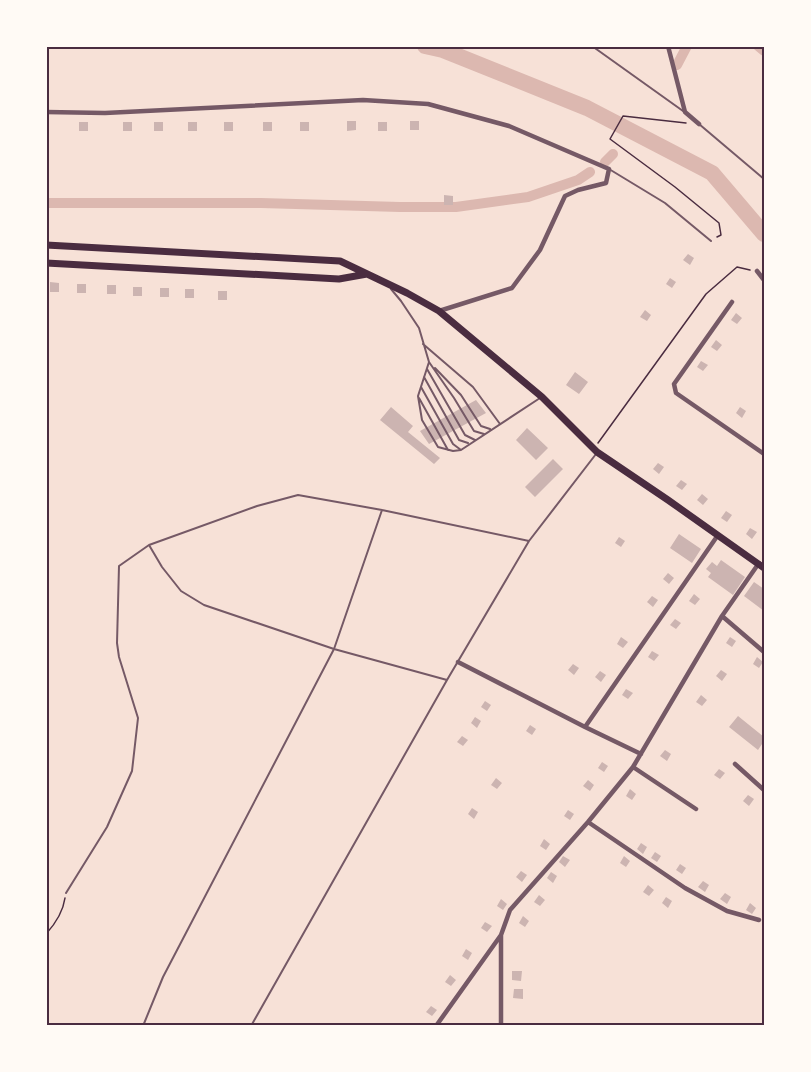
<svg xmlns="http://www.w3.org/2000/svg" width="811" height="1072" font-family="'Asap Condensed',sans-serif">
<rect width="100%" height="100%" fill="#f7e1d7"/>
<g fill="none" stroke-linecap="round" stroke-linejoin="round">
<path stroke="#dcb8b0" stroke-width="10" d="M758 46 764 51
M677 65 687 46
M605 162 613 154
M46 203H261L400 207H456L528 197 578 180 590 172"/>
<path stroke="#dcb8b0" stroke-width="16" d="M425 46 443 50 587 108 712 173 764 234"/>
</g>
<path fill="#ccb4b1" d="M347 121H356V130L347 131Z
M410 121H419V130H410Z
M79 122H88V131H79Z
M123 122H132V131H123Z
M154 122H163V131H154Z
M188 122H197V131H188Z
M224 122H233V131H224Z
M263 122H272V131H263Z
M300 122H309V131H300Z
M378 122H387V131H378Z
M444 195 453 196V205H444Z
M688 254 694 258 690 265 683 260Z
M670 278 676 282 672 288 666 284Z
M50 282 59 283V292H50Z
M77 284H86V293H77Z
M107 285H116V294H107Z
M133 287H142V296H133Z
M160 288H169V297H160Z
M185 289H194V298H185Z
M218 291H227V300H218Z
M645 310 651 315 647 321 640 317Z
M736 313 742 318 737 324 731 320Z
M716 340 722 345 717 351 711 347Z
M701 361 708 365 703 371 697 367Z
M575 372 588 382 579 394 566 385Z
M476 400 486 413 429 444 420 431Z
M391 407 413 426 408 432 440 458 434 464 380 420Z
M740 407 746 411 742 418 736 413Z
M527 428 548 448 536 460 516 440Z
M553 459 563 469 535 497 525 487Z
M658 463 664 467 659 474 653 469Z
M681 480 687 484 682 490 676 486Z
M702 494 708 499 703 505 697 500Z
M726 511 732 515 727 522 721 518Z
M750 528 757 532 752 539 746 534Z
M679 534 701 549 692 563 670 548Z
M619 537 625 541 621 547 615 543Z
M721 560 745 577 733 595 708 577 711 573 706 569 712 562 717 566Z
M668 573 674 578 669 584 663 579Z
M754 582 764 589V611L744 596Z
M694 594 700 599 695 605 689 601Z
M652 596 658 600 653 607 647 602Z
M675 619 681 623 676 629 670 625Z
M621 637 628 642 623 648 617 644Z
M730 637 736 641 732 647 726 643Z
M652 651 659 655 654 661 648 657Z
M757 657 763 662 759 668 753 664Z
M573 664 579 668 574 675 568 670Z
M721 670 727 674 722 681 716 676Z
M600 671 606 675 601 682 595 677Z
M626 689 633 693 628 699 622 695Z
M701 695 707 700 702 706 696 702Z
M485 701 491 705 487 711 481 707Z
M738 716 764 737V741L758 750 729 727Z
M475 717 481 721 477 728 471 723Z
M530 725 536 729 532 735 526 731Z
M462 736 468 740 463 746 457 742Z
M665 750 671 754 667 761 660 756Z
M602 762 608 766 604 772 598 768Z
M719 769 725 773 720 779 714 775Z
M496 778 502 783 497 789 491 785Z
M588 780 594 785 590 791 583 786Z
M630 789 636 794 632 800 626 796Z
M748 795 754 799 749 806 743 801Z
M472 808 478 812 474 819 468 814Z
M568 810 574 814 570 820 564 816Z
M544 839 550 844 546 850 540 846Z
M641 843 647 847 643 854 637 849Z
M655 852 661 856 657 862 651 858Z
M563 856 570 860 565 867 559 862Z
M624 856 630 861 626 867 620 863Z
M680 864 686 868 682 874 676 870Z
M521 871 527 875 522 882 516 877Z
M551 872 557 876 553 883 547 878Z
M703 881 709 885 705 892 698 887Z
M648 885 654 890 649 896 643 892Z
M725 893 731 897 727 904 720 899Z
M539 895 545 900 540 906 534 902Z
M666 897 672 901 668 908 662 903Z
M501 899 507 904 503 910 497 906Z
M750 903 756 908 752 914 746 910Z
M523 916 529 921 525 927 519 923Z
M485 922 492 926 487 932 481 928Z
M466 949 472 953 468 960 462 956Z
M512 971H522L521 981 512 980Z
M450 975 456 980 451 986 445 982Z
M514 989H523V999L513 998Z
M431 1006 437 1010 432 1016 426 1012Z"/>
<g fill="none" stroke-linecap="round" stroke-linejoin="round">
<path stroke="#4a2c40" stroke-width="1.5" d="M686 123 623 116 610 139 675 187 719 223 721 235 717 237
M598 443 706 294 737 267 750 270
M46 934C56 923 63 912 65 898"/>
<path stroke="#755966" stroke-width="2" d="M592 46 683 111
M699 124 764 179
M609 169 665 203 711 241
M391 289 401 301 419 328 429 362 454 398 474 431 484 434
M423 344 473 387 500 424
M429 362 418 396 422 420 438 447 453 451 461 450 540 398
M435 368 461 395 481 426 490 429
M427 369 465 435 475 440
M424 377 459 440 468 443
M421 387 453 444 461 450
M419 398 448 450
M149 545 162 567 181 591 204 605 334 649 447 680
M66 893 107 827 132 771 138 718 119 657 117 643 119 566 149 545 257 506 298 495 382 510 529 541
M143 1026 163 977 334 649 382 510
M251 1026 447 680 529 541 596 454"/>
<path stroke="#755966" stroke-width="4.5" d="M668 46 685 112 699 124
M46 112 105 113 363 100 428 104 509 126 609 169 606 183 578 190 565 196 540 250 512 288 439 311
M757 271 764 280
M732 302 674 384 676 393 764 454
M722 616 764 652
M458 662 585 727 641 754
M585 727 718 535
M735 764 764 790
M633 767 696 809
M588 822 685 888 727 911 759 920
M436 1026 501 935
M501 1026V935L510 910 588 822 633 767 722 616 759 563"/>
<path stroke="#4a2c40" stroke-width="7" d="M46 245 340 261 407 293 439 311 542 397 597 452 668 500 764 568
M46 263 339 279 367 274"/>
</g>
<rect width="811" height="1072" fill="none" stroke="#fffaf5" stroke-width="96"/>
<rect x="48" y="48" width="715" height="976" fill="none" stroke="#4a2c40" stroke-width="2"/>
</svg>
